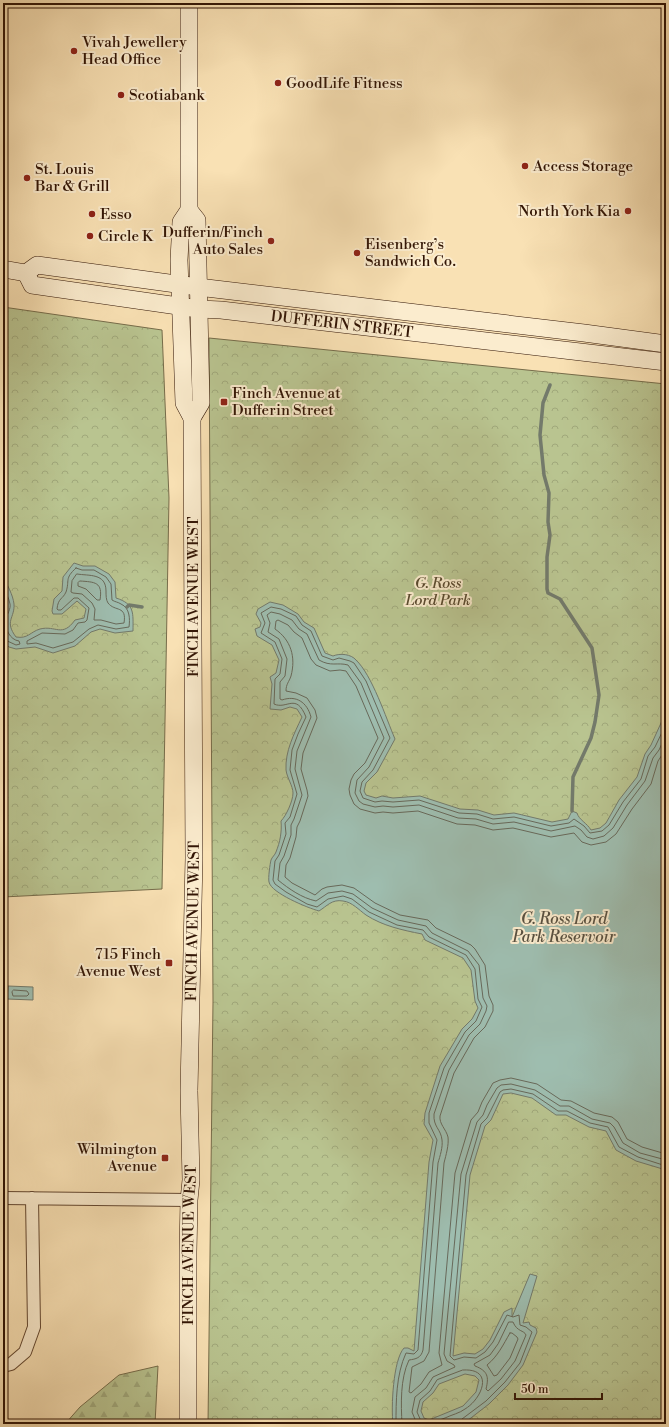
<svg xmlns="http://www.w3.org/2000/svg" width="669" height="1427" font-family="'Libre Bodoni',serif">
<defs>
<pattern id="forest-firs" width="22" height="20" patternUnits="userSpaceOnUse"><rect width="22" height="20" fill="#b9c490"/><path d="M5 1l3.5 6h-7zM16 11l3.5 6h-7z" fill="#a0a87b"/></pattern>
<pattern id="park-crowns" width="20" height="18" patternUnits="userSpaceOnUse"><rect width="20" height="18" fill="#b9c490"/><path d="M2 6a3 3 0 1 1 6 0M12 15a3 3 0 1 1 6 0" fill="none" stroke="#a0a87b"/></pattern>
</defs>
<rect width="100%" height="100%" fill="#f9e1b4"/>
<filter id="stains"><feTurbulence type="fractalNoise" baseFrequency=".005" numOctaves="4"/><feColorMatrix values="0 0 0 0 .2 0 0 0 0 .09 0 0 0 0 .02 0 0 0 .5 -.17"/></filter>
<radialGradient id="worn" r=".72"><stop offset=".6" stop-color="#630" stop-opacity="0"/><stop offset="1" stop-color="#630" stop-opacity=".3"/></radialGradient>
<path fill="url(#forest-firs)" stroke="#766c4a" d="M158 1366 155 1424H65L80 1407 119 1375Z"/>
<path fill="url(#park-crowns)" stroke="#766c4a" d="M3 307 162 330 169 498 162 889 3 897Z
M209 338 666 384V1424H208L213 1001Z"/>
<path fill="#9ebdaf" stroke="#737a6b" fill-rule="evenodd" d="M74 563 83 566H95L109 574 115 582 116 598C135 604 133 613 133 631L115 633 100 629 91 632 75 646 53 653 35 647 16 649 9 647 3 642V577C7 584 13 595 14 604 15 618 4 621 16 637 28 639 30 632 40 629 56 625 62 638 75 620L84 618 86 609 77 601 62 614H53L52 611 54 599 62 591 63 577Z
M270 602 283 605 298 614 304 622 314 628 325 653 333 656C340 653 351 654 356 660 372 675 386 718 395 739L377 772 366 783 364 791 366 795 376 798 382 796 393 798 420 796 460 809 478 810 494 815 514 813 552 822 568 819 572 811 577 813C579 820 587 823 591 830L600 828 606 823 619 800 637 777 645 754 651 745 666 712V1170L636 1161 616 1150 606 1131 589 1127 566 1115H556L532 1098 511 1093 503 1094 491 1120 485 1126 470 1175 453 1356 464 1353 475 1354 483 1349 490 1340 504 1312 512 1308V1317L530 1274 537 1276 523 1323 529 1322 530 1325 536 1328 537 1332 523 1365 508 1385 489 1404 463 1424H393C391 1408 393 1360 404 1348H408L414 1351 429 1162 433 1140 424 1124 425 1113 440 1066 462 1029 472 1019 478 1008 475 1001 471 970 463 958 425 940 422 934C402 930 383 926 366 915 359 910 352 902 343 901 332 899 327 906 319 911 308 908 271 893 269 882 268 878 270 864 271 860 272 857 275 855 276 852 280 842 282 832 281 821 286 816 293 801 293 793 293 786 287 778 286 770 285 751 294 734 302 717L297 709 290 707 281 710 270 709 272 684 270 677 276 673 279 660 272 645 257 636 255 629 260 627 261 623 256 614 258 609ZM465 1374 475 1376 479 1380 476 1392 463 1406 429 1420 424 1418 421 1411 423 1402 433 1393 439 1384Z
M8 986 33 987V1000L7 999Z"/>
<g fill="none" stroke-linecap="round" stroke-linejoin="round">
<path stroke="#68695a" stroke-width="1" d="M76 568 82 570H94L106 577 111 584 112 600C115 602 118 602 121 604 130 608 130 619 129 627L116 629 98 625 89 629 73 642 53 648 36 643 27 644V641L42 633 65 634 73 630 78 623 85 622 87 620 89 608 78 598H74L61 610H58L57 609C58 598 63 599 66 592 70 580 64 579 76 568Z
M77 574C89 576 106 573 106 591 106 595 106 600 108 603 115 612 127 605 124 623L116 624 101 620H94L95 609 92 603 82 594 73 593 71 592 72 581Z
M80 581C95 582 103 582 100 600H97L86 589 78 586V583Z
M3 586C5 591 9 598 10 604 11 609 7 614 6 619 4 628 10 640 19 641L20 644 16 645 3 639
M666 749 658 761 651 784 632 809 616 834 606 842 591 845 582 842 574 833 551 837 513 828 493 830 475 825 457 824 418 811 393 813 383 812 375 813 360 809 354 804 350 795 349 789 351 780 354 774 365 763 378 738 356 686 346 671 340 670 330 671 316 665 311 659 302 638 294 632 288 625 278 620 276 621 275 629C291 640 296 657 291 676 289 682 286 684 286 691L296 693 307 698 315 710 317 718 303 753 301 769 307 790 308 796 300 821 297 827 296 837 290 858 286 865 285 877 292 883 315 895 322 889 327 887 342 885 354 888 375 903 400 915 428 920 436 928 471 945 475 949 485 965 489 996 493 1005V1011L485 1027 474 1038 454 1073 440 1116C439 1124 446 1129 448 1137 449 1145 446 1155 444 1163L429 1352 424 1361 412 1367 409 1392 411 1393 421 1384 429 1372 442 1365 439 1353 455 1173 471 1120 478 1112 482 1102 493 1083 500 1080 511 1078 537 1084 561 1100 571 1101 594 1113 612 1117 618 1122 627 1139 642 1147 666 1154
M14 990 27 991 29 994 27 996H13L12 992Z
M509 1322H513C517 1332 524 1330 526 1335L515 1361 501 1379 488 1391 486 1389C489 1377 488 1371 475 1366L474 1364 490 1355 498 1344Z
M510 1333H512L517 1337 518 1339 510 1358 497 1375 494 1376 487 1365C498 1356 503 1345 510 1333Z
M463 1370C495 1368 482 1399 465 1409 460 1413 451 1415 445 1418 436 1421 430 1425 421 1421L417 1412 420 1400 430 1391 437 1380Z
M396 1424C396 1401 396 1375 406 1353L414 1354 418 1350 433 1162 437 1140 429 1123V1113L444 1068 465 1032 476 1021 482 1007 478 999 475 969 466 955 429 937 423 930 397 925 369 912 352 899 343 896 328 899 317 907 307 904 286 892 275 884 273 880 275 861 279 855 286 834 285 823 290 817 297 794 290 770 292 750 298 734 306 717C296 692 287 710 274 704L275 679 280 674 282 659 275 642 261 633 265 623 261 613 271 607 281 609 296 616 302 625 311 631 322 656 333 660 339 658 350 661 354 663 366 681 390 738 373 770 362 782 360 791 363 798 375 802 382 801 393 802 419 800 459 813 477 814 493 819 514 817 551 826 569 823 574 819 584 826 590 833 602 831 609 825 623 802 641 779 648 756 655 747 666 724
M402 1424C401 1404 400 1379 409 1360 416 1359 421 1358 423 1350L438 1163C440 1156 443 1147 442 1140 441 1129 433 1127 434 1114L449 1070 469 1035 480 1024 486 1011 487 1006 483 998 479 965 468 951 432 933 426 926 398 920 372 908 353 894 342 891 328 893 316 901C302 898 289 889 278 880L280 863 284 856 291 835V825L294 819 302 795 295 769 297 751 311 717C307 702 296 695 282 700L280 699V682L285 676 287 659 279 639 268 632 270 623 267 615 271 612 280 614 292 620 299 629 307 634 319 660C331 667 337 662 348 665L361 683 384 738 369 767 357 780 355 793 359 801 363 804 375 807 383 806 393 807 419 805 458 818 476 819 493 824 514 822 551 831 575 826 581 830 587 837 593 839 604 836 613 828 627 805 645 781 653 758 659 750 666 735
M417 1424 412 1412 415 1397 426 1388 433 1377 455 1367 454 1365 447 1361 444 1354 461 1174 477 1122 483 1115 487 1105 497 1088 501 1085 511 1084 535 1090 560 1106H569L592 1119 610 1123 614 1127 623 1143 640 1153 666 1160
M460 1424 462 1419 486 1401 505 1382 520 1363 532 1332 526 1327 520 1325 519 1315 513 1317 507 1315 493 1342 485 1352 476 1358 464 1357 454 1360 450 1356 466 1175 481 1124 487 1118 500 1092 503 1090 511 1089 533 1094 558 1111H567L590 1123 608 1127 619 1147 638 1157 666 1166"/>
<path stroke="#737a6b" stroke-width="3.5" d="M550 385 543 403 540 435 544 475 549 493 548 522 550 535 547 557V589L548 593 560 599 592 648 599 695 595 722 591 738 573 777 572 811
M127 607 129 605 142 607"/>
<g stroke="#644831" stroke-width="14">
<path id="street" d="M3 1198 189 1200
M3 1366 11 1364 25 1352 34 1327 32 1198"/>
</g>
<g stroke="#321505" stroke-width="18">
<g id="secondary">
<path d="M189 210 197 220 201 403 192 418"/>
<path d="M3 269 26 273 37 265 198 287 584 333 666 344"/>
<path id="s1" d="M26 273 32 285 199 309 221 310 666 362"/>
<path id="s2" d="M188 1424V1252L189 1200 191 1180 189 1091 194 858 192 418 184 403 179 260 181 222 189 210V3"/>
</g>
</g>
<use href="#street" stroke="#fbecce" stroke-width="12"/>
<use href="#secondary" stroke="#fbecce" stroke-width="17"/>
</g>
<g fill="#8f2418" stroke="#fbecce" stroke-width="1.5">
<circle cx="74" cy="51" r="4"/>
<circle cx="278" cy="83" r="4"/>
<circle cx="121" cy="95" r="4"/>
<circle cx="525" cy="166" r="4"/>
<circle cx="27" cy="178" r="4"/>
<circle cx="628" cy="211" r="4"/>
<circle cx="92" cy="214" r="4"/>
<circle cx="90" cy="236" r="4"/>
<circle cx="271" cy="241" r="4"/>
<circle cx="357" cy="253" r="4"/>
<rect x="220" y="398" width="8" height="8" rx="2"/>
<rect x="165" y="959" width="8" height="8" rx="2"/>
<rect x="161" y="1154" width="8" height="8" rx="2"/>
</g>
<g text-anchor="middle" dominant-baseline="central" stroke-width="4" stroke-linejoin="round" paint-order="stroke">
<g font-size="15" fill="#321505" stroke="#fbecce" text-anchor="start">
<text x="82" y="42">Vivah Jewellery<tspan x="82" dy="17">Head Office</tspan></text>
<text x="286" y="83">GoodLife Fitness</text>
<text x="129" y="95">Scotiabank</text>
<text x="533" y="166">Access Storage</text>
<text x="35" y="169">St. Louis<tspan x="35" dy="17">Bar &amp; Grill</tspan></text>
<text x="620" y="211" text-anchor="end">North York Kia</text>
<text x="100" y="214">Esso</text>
<text x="263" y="232" text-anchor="end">Dufferin/Finch<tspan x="263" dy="17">Auto Sales</tspan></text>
<text x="98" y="236">Circle K</text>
<text x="365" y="244">Eisenberg’s<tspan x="365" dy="17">Sandwich Co.</tspan></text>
<text x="232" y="393">Finch Avenue at<tspan x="232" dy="17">Dufferin Street</tspan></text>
<text x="161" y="954" text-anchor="end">715 Finch<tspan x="161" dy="17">Avenue West</tspan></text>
<text x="157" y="1149" text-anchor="end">Wilmington<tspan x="157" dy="17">Avenue</tspan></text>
</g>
<g font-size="15" fill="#321505" stroke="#fbecce">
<text stroke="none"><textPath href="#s1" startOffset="326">DUFFERIN STREET</textPath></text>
<text transform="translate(193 597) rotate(-90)">FINCH AVENUE WEST</text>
<text stroke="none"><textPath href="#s2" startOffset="503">FINCH AVENUE WEST</textPath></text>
<text stroke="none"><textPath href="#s2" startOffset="179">FINCH AVENUE WEST</textPath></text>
</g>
<g font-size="15" font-style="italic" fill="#5a4a2f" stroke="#fbecce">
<text x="438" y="583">G. Ross<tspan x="438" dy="17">Lord Park</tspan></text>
</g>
<g font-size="16" font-style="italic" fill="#585040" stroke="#fbecce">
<text x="564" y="919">G. Ross Lord<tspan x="564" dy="18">Park Reservoir</tspan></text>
</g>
</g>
<rect width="669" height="1427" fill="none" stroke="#f9e1b4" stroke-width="16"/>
<rect x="4" y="4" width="661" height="1419" fill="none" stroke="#321505" stroke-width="2"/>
<rect x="8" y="8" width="653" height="1411" fill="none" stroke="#321505"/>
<path d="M515 1393v6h87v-6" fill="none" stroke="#321505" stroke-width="2"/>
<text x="521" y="1393" font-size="12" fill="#321505" stroke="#fbecce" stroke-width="3" paint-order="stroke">50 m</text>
<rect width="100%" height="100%" filter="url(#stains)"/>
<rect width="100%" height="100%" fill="url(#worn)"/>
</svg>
